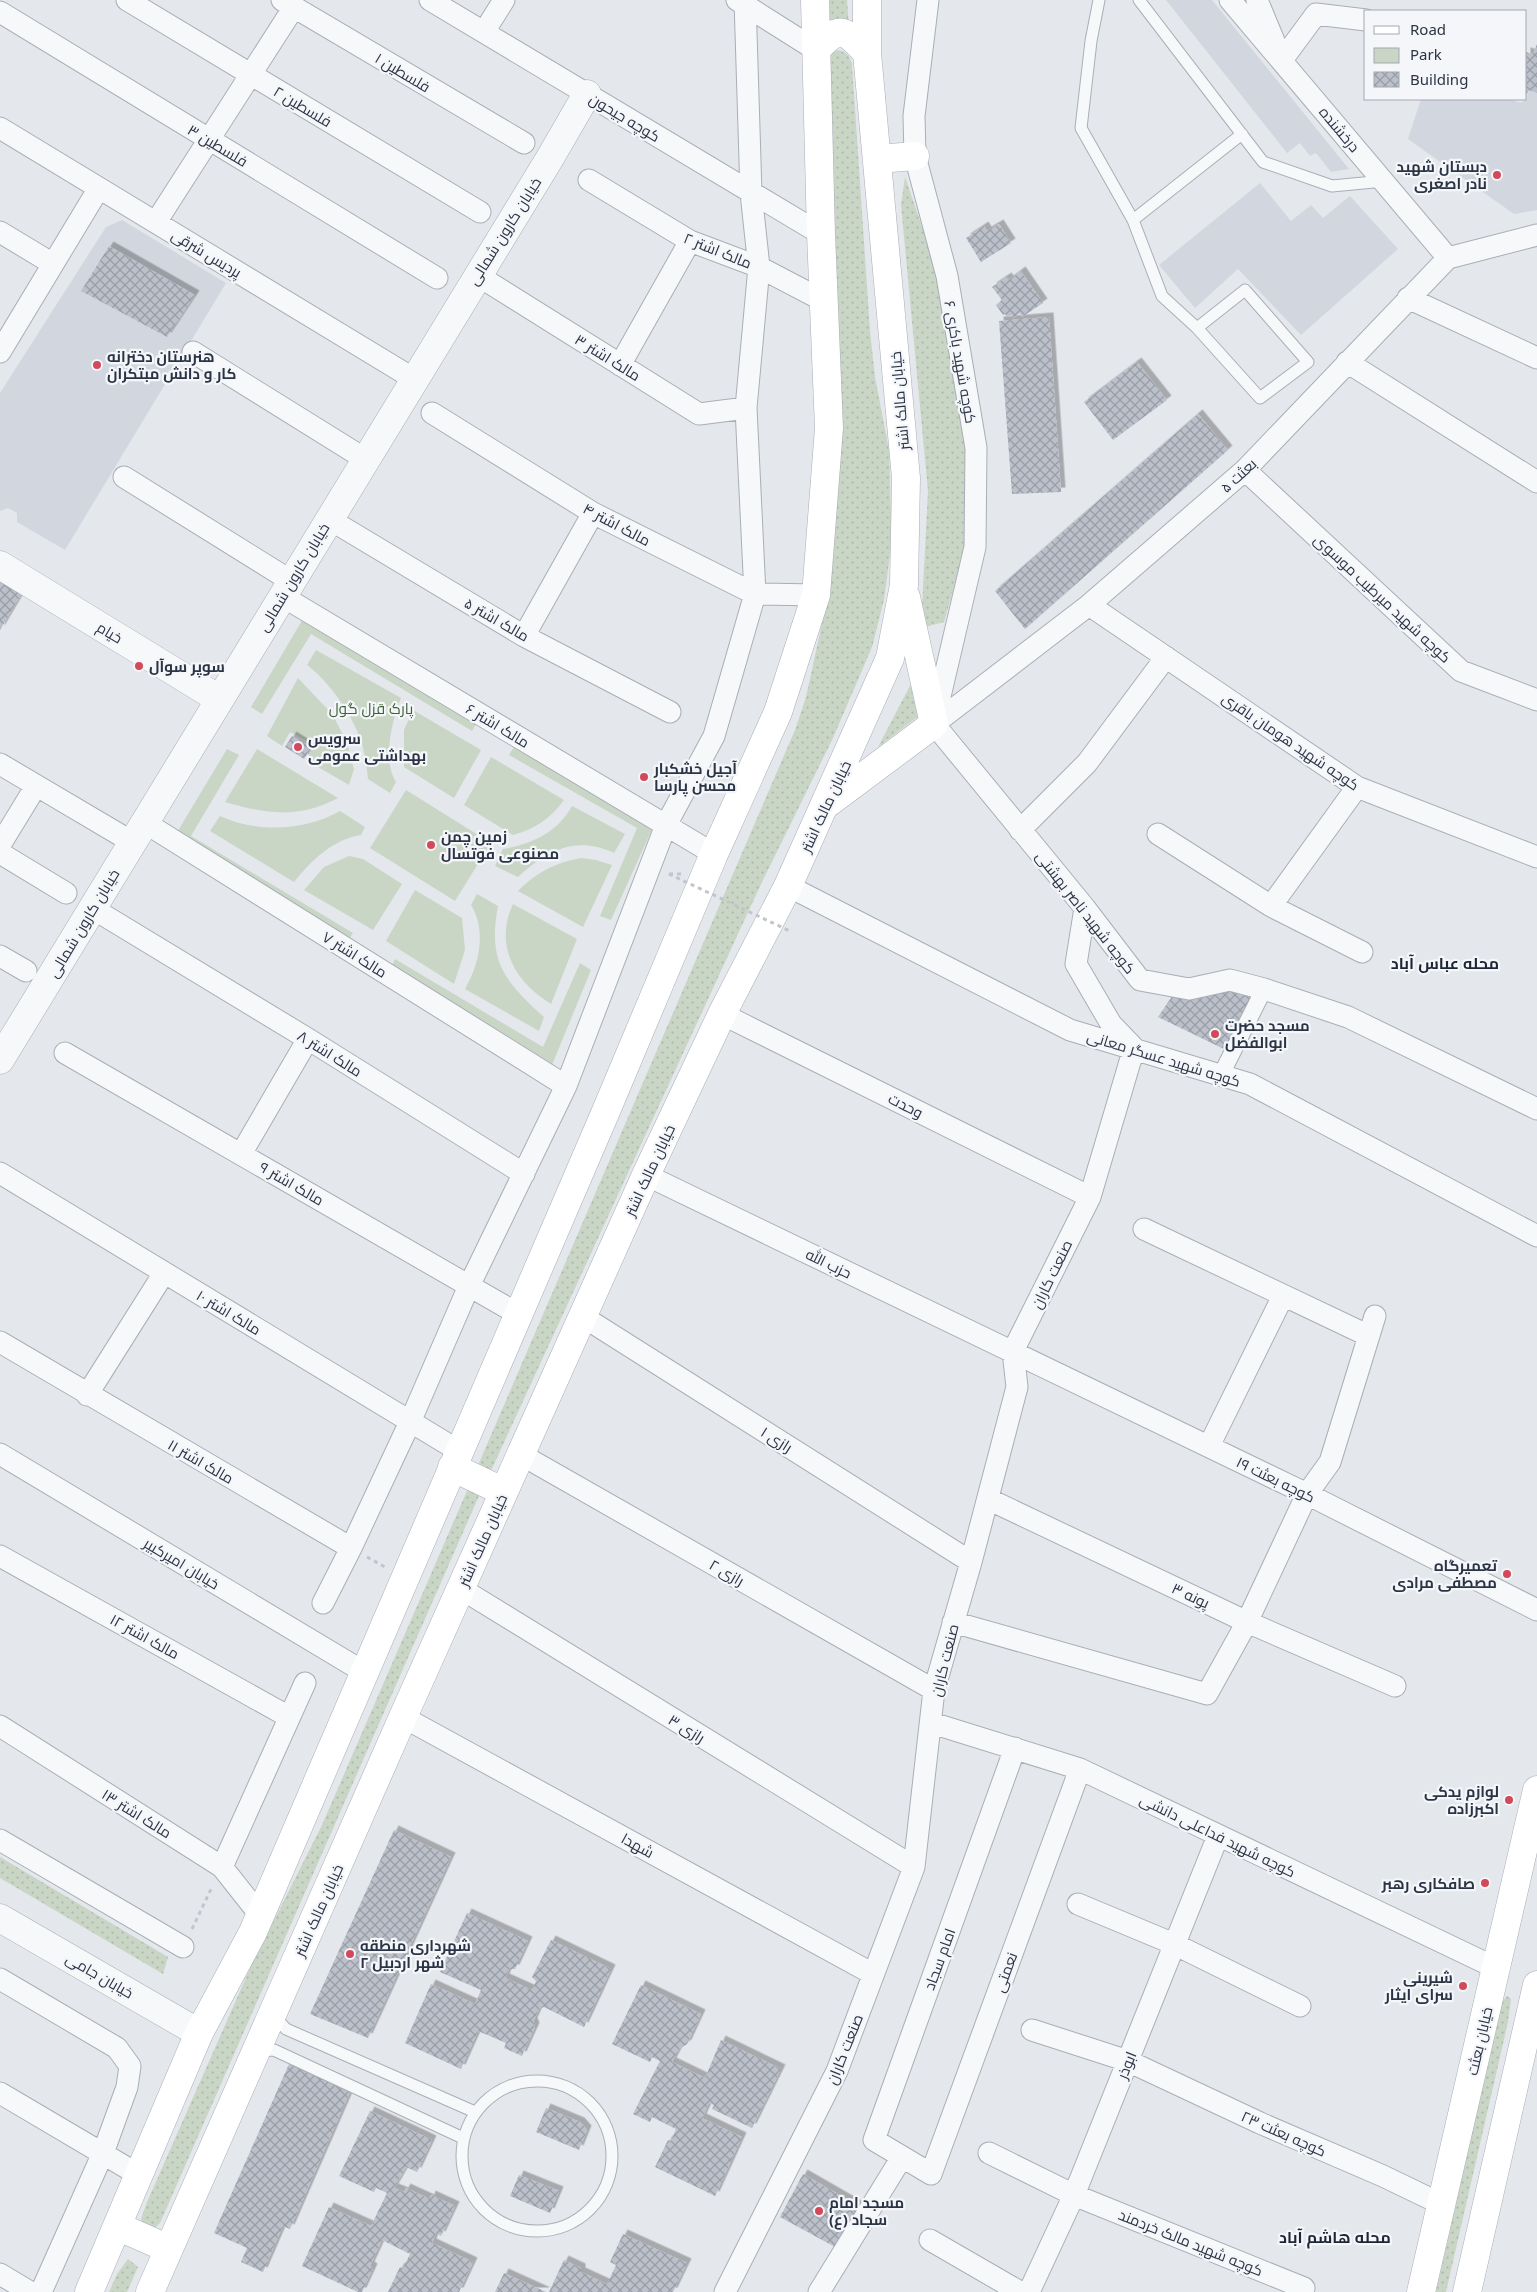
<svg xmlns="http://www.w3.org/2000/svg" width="1537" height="2292" font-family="'Noto Sans',Cairo,sans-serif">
<defs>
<pattern id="grass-dots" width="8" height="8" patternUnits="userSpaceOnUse" patternTransform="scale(1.25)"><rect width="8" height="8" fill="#c9d6c5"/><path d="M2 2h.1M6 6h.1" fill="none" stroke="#adb8ab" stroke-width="1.8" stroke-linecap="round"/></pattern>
<pattern id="building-cross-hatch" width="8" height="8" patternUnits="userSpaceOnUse" patternTransform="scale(1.25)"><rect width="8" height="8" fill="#bbc0ca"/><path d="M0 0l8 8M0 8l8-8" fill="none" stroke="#989da6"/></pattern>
<filter id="shadow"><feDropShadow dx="4.5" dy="-4.5" stdDeviation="0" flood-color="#0004"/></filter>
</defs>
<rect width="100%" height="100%" fill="#e4e7ec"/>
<path fill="#d2d6de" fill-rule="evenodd" d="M1166 0H1212L1349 169 1331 172 1316 153 1310 156 1300 143 1287 153Z
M1529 90 1537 93V210L1514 214 1408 139 1421 99H1510L1521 103 1526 99Z
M1260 183 1291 221 1311 205 1323 218 1350 196 1398 249 1301 335 1238 269 1195 308 1159 265Z
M122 220 226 283 65 550 17 522V513L8 508 0 511V393L106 227ZM109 246 195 295 167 337 81 291Z"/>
<path fill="url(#grass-dots)" d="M830 0H847L849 27 830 26Z
M837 50C847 52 849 55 852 64L870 331 875 377 889 450 892 539 884 600 872 647 833 738 761 884 489 1475 476 1470 795 730 806 697 823 619 828 58 832 52Z
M905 177 943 288 969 455 967 541 944 622 921 628 928 491 901 205Z
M913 680 920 715 878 747Z
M470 1484 482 1489 160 2223 155 2228 144 2225 141 2219 147 2202 252 1964 322 1825Z
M0 1857 168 1957 163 1974 0 1878Z
M1507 1996 1511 1999 1508 2022 1446 2292H1436L1502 2002Z
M128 2259 138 2267 127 2292H109L117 2274Z"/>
<path fill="#c9d6c5" d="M304 617 478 721 472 731 311 634 262 714 251 707Z
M316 650 401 698C392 720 382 761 396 782L390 793 368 779C367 768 365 756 362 744 354 717 330 682 307 665Z
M298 678 333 715 347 743 354 769 349 785 306 760 315 745 290 732 282 746 267 736Z
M413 710 481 750 454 798 404 767V730Z
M515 745 653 827 611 920 600 916 637 828 509 755Z
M227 749 239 755 191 836 353 933 347 942 173 839Z
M257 749 338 798C300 819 265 814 225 802Z
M491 757 564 800C550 819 535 829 513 835L464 805Z
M406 790 491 843 455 901 370 848Z
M572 806 625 834 614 853C575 835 547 851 518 877L495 866 503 849C532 844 557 833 572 806Z
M340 811 365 827 361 835C332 840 312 860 294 882L210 831 220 816C257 833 305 831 340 811Z
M349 856 363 859 402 884 373 930 304 890 324 867Z
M581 858 596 860 612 865 583 927 518 891C537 872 555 863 581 858Z
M415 890 462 918 465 950 454 984 386 941Z
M477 894 498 906C487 963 506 982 544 1017L539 1031 465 989C479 965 487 931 471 905Z
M513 904 577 939 551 1004C514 981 494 945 513 904Z
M395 959 543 1047 580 963 591 970 552 1065 390 969Z"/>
<path fill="url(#building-cross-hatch)" filter="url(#shadow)" d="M1537 44V93L1529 90 1526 95V52L1533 54Z
M999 224 1011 243 981 262 966 238 984 226 987 231Z
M109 246 195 295 167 337 81 291Z
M1021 271 1043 303 1022 317 1020 313 1013 318 1011 315 1008 317 1005 314 1003 315 996 305 1002 300 992 287 1007 277 1009 280Z
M1049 317 1061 492 1012 494 999 321Z
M1137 362 1167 400 1113 440 1084 402Z
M1198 414 1228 450 1025 629 995 591Z
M0 580 22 593 0 630Z
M292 736 311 748 304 759 285 747Z
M1229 987 1256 994 1228 1051 1158 1017 1175 992Z
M394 1830 451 1857 368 2038 310 2014Z
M467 1913 528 1941 515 1969H509L505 1978 532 1990 536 1981 532 1977 551 1940 611 1969 584 2027 544 2007 539 2009 533 2022 535 2027 522 2056 504 2048 506 2043 478 2031 461 2069 405 2043 431 1984 475 2004 481 1990 440 1972Z
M641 1985 701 2014 687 2044 679 2049 672 2062 705 2078 721 2040 781 2069 752 2128 712 2109 714 2105 709 2103 702 2118 742 2137 715 2196 655 2167 668 2140 671 2141 676 2129 652 2117 650 2122 633 2114 660 2061 652 2057 650 2062 612 2044Z
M289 2064 350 2092 290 2229 283 2226 263 2272 241 2262 247 2248 214 2233Z
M546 2108 580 2122 587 2130 579 2150 536 2132Z
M370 2111 432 2140 417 2172 406 2167 394 2188 404 2192 406 2188 430 2199 431 2195 455 2206 441 2236 436 2233 432 2243 473 2262 459 2292H388L400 2267 403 2268 410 2254 382 2240 370 2266 373 2268 362 2292H358L302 2266 329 2207 371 2226 387 2193 376 2188 374 2192 339 2176Z
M803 2174 857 2205 835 2247 780 2217Z
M519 2175 559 2191 550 2213 510 2196Z
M623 2234 687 2263 673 2292H549L564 2260 581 2268V2272L607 2284 616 2265 610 2262Z
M504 2273 546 2292H495Z"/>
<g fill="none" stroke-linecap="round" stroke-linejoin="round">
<g stroke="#a9aeb7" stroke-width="13">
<path id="service" d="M1099 0 1091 41 1081 128 1133 220 1242 134
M1139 0 1263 162 1332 186 1384 181
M1133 220 1162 296 1197 328 1260 398 1308 362 1245 290 1197 328
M273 2015 286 2029 475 2112
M258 2051 274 2050 463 2138
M462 2156a75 75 0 1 1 150 0a75 75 0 1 1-150 0Z"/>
</g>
<g stroke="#a9aeb7" stroke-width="18">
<path id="pedestrian" d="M1221 1075 1264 989"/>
</g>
<g stroke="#a9aeb7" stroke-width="23">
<path id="minor" d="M127 0 480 212
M282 0 524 143
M430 0 821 234
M737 0 816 50
M928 0 914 116 915 156 947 276 976 448 975 547 934 722
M1230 0 1448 258
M1257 0 1274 41
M0 12 437 278
M484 32 504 0
M1282 60 1316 14 1366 20
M0 128 414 379
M589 180 690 241 759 267 824 301
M156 222 294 7
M0 232 53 264
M477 275 699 414 746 408
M1408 298 1537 358
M0 352 99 188
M193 352 365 459
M1347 362 1537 482
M620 365 690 241
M432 413 593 513 755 594 816 595
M1245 470 1461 671 1537 700
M124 477 291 581
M329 519 524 636 670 712
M282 596 714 854
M1089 605 1357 787 1537 857
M524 636 593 513
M934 724 1089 605 1245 470 1448 258 1537 235
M934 724 1085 908 1140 980 1189 989 1230 980 1264 989 1348 1017 1537 1109
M0 764 132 842
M144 822 566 1086
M1020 830 1087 763 1166 657
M1158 834 1271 906 1362 952
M0 845 36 786
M0 853 66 893
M788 886 1070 1030 1250 1084 1537 1236
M1271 906 1357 787
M92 908 308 1039 524 1174
M0 956 26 971
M722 1014 1090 1197
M65 1053 518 1314
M241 1154 308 1039
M0 1173 459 1451
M646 1175 1307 1494 1537 1610
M1144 1229 1369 1336
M582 1316 971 1562
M0 1342 351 1548
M87 1395 164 1273
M1209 1446 1283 1296
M0 1454 364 1672
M520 1454 934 1690
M988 1499 1247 1622 1395 1686
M0 1556 289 1717
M460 1588 914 1867
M323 1603 351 1548 410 1422 469 1286 566 1086 666 825 714 736 755 594 746 408 759 267 751 193 745 0
M953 1622 1207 1694 1247 1622 1307 1494 1330 1462 1375 1316
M403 1717 873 1974
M932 1723 1080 1769 1496 1968
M0 1726 222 1867 260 1915
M1015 1748 874 2140 931 2174 1080 1769
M0 1840 183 1947
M222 1867 305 1683
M1078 1904 1174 1944 1300 2006
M0 1979 117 2048 130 2066 127 2087 103 2153 41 2292
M1032 2030 1128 2061 1260 2123 1383 2176 1441 2204
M0 2093 139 2175
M989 2153 1074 2195 1304 2288 1302 2292
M930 2240 1020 2292
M0 2274 30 2292
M725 2292 837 2071 914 1867 934 1690 971 1562 1017 1387 1013 1351 1090 1197 1134 1048 1111 1024 1076 964 1085 908
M819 2292 902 2157
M1029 2292 1074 2195 1218 1836"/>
</g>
<g stroke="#a9aeb7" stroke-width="29">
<path id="tertiary" d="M0 565 219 699
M0 1060 550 158 587 94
M0 1918 199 2033"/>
</g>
<g stroke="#a9aeb7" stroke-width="29">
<path id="secondary" d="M816 50C840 23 845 30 867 53
M878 159 915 156
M828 803 934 724 906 597
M452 1467 504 1492
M117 2226 169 2249
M89 2292 199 2033 253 1932 606 1111 714 854 778 712 816 595 829 428 821 234 815 0
M150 2292 403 1717 646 1175 722 1014 788 886 890 658 904 585 906 478 867 53V0
M1421 2292 1537 1790
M1467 2292 1537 1985"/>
</g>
<path stroke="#c2c5cb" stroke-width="3" stroke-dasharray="4 4" stroke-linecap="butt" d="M669 874H681
M367 1557 385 1567
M192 1929 212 1887"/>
<use href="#service" stroke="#f7f8fa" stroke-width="11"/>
<use href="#pedestrian" stroke="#f7f8fa" stroke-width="16"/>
<use href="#minor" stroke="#f7f8fa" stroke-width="21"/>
<use href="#tertiary" stroke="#f7f8fa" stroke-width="28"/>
<use href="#secondary" stroke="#fff" stroke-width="28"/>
<path stroke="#c2c5cb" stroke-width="3" stroke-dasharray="4 4" stroke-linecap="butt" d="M669 874 792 932"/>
</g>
<g fill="#d1495b" stroke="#f4f6f9" stroke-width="2">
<circle cx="1497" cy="175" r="5"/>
<circle cx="97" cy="365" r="5"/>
<circle cx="139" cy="666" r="5"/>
<circle cx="298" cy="747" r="5"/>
<circle cx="644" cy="777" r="5"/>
<circle cx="431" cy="845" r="5"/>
<circle cx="1215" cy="1034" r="5"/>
<circle cx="1507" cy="1574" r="5"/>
<circle cx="1509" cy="1800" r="5"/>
<circle cx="1485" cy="1883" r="5"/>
<circle cx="350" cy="1954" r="5"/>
<circle cx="1463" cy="1986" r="5"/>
<circle cx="819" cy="2211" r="5"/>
</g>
<g text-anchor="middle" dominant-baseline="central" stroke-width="4.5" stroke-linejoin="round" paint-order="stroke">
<g font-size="15" fill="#2b3445" stroke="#f4f6f9">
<text transform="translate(403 72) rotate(31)">فلسطین ۱</text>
<text transform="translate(303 106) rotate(31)">فلسطین ۲</text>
<text transform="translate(625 117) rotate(31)">کوچه جیحون</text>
<text transform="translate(1340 129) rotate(50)">درخشنده</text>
<text transform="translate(218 145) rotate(31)">فلسطین ۳</text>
<text transform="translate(504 231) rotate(-58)">خیابان کارون شمالی</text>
<text transform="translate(718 250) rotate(22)">مالک اشتر ۲</text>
<text transform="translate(207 253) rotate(31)">پردیس شرقی</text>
<text transform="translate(608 357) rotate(32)">مالک اشتر ۳</text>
<text transform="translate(961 362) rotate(80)">کوچه شهید باکری ۶</text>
<text transform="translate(899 401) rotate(-95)">خیابان مالک اشتر</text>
<text transform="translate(1238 475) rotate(-43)">بعثت ۵</text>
<text transform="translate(617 524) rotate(28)">مالک اشتر ۴</text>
<text transform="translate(293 577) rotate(-59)">خیابان کارون شمالی</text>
<text transform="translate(1383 598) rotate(43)">کوچه شهید میرطیب موسوی</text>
<text transform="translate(497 619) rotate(30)">مالک اشتر ۵</text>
<text transform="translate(110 632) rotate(31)">خیام</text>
<text transform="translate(498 725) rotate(31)">مالک اشتر ۶</text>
<text transform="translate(1291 741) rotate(34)">کوچه شهید هومان باقری</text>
<text transform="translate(825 806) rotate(-65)">خیابان مالک اشتر</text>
<text transform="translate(1086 912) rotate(52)">کوچه شهید ناصر بهشتی</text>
<text transform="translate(83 923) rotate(-59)">خیابان کارون شمالی</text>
<text transform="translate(355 954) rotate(32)">مالک اشتر ۷</text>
<text transform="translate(330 1053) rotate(32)">مالک اشتر ۸</text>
<text transform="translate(1164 1058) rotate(17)">کوچه شهید عسگر معانی</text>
<text transform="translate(906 1105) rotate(27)">وحدت</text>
<text transform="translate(649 1170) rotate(-65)">خیابان مالک اشتر</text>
<text transform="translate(292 1183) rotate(30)">مالک اشتر ۹</text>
<text transform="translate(829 1263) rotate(26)">حزب الله</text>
<text transform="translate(1051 1274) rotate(-64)">صنعت کاران</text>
<text transform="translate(229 1312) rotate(31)">مالک اشتر ۱۰</text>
<text transform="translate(777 1439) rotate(32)">رازی ۱</text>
<text transform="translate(201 1461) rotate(30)">مالک اشتر ۱۱</text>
<text transform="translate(1276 1479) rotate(26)">کوچه بعثت ۱۹</text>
<text transform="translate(482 1540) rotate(-66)">خیابان مالک اشتر</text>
<text transform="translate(182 1563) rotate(31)">خیابان امیرکبیر</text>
<text transform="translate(727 1572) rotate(30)">رازی ۲</text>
<text transform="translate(1191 1595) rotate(25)">پونه ۳</text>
<text transform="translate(145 1636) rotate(29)">مالک اشتر ۱۲</text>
<text transform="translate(944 1660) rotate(-76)">صنعت کاران</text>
<text transform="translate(687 1728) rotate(32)">رازی ۳</text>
<text transform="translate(137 1813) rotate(32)">مالک اشتر ۱۳</text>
<text transform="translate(1218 1835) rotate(26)">کوچه شهید فداعلی دانشی</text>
<text transform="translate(638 1845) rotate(29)">شهدا</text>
<text transform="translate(318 1910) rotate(-66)">خیابان مالک اشتر</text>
<text transform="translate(939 1959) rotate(-70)">امام سجاد</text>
<text transform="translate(1005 1972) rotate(-70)">نعمتی</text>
<text transform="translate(100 1975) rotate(30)">خیابان جامی</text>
<text transform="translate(1479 2041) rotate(-77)">خیابان بعثت</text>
<text transform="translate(844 2049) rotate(-68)">صنعت کاران</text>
<text transform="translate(1126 2065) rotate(-68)">ابوذر</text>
<text transform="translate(1284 2133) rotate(24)">کوچه بعثت ۲۳</text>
<text transform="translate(1191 2242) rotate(22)">کوچه شهید مالک خردمند</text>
</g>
<g font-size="15" font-weight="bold" fill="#2b3445" stroke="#f4f6f9" text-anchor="start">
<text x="1487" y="166" text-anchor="end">دبستان شهید<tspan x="1487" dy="17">نادر اصغری</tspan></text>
<text x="107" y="356">هنرستان دخترانه<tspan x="107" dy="17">کار و دانش مبتکران</tspan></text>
<text x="149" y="666">سوپر سوآل</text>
<text x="308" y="738">سرویس<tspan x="308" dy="17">بهداشتی عمومی</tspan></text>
<text x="654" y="768">آجیل خشکبار<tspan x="654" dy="17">محسن پارسا</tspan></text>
<text x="441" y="836">زمین چمن<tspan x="441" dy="17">مصنوعی فوتسال</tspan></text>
<text x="1225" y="1025">مسجد حضرت<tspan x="1225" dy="17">ابوالفضل</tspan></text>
<text x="1497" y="1565" text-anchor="end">تعمیرگاه<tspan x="1497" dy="17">مصطفی مرادی</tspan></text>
<text x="1499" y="1791" text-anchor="end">لوازم یدکی<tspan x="1499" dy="17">اکبرزاده</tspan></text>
<text x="1475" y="1883" text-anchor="end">صافکاری رهبر</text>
<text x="360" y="1945">شهرداری منطقه<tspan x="360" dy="17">۲ شهر اردبیل</tspan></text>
<text x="1453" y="1977" text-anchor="end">شیرینی<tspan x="1453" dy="17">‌سرای ایثار</tspan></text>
<text x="829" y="2202">مسجد امام<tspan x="829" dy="17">سجاد (ع)</tspan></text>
</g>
<g font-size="15" fill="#3f6138" stroke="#f4f6f9">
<text x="371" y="708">پارک قزل گول</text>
</g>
<g font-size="16" font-weight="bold" fill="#1d2536" stroke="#f4f6f9">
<text x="1445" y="963">محله عباس آباد</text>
<text x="1335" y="2237">محله هاشم آباد</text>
</g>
</g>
<rect x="1364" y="10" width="162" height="90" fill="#f4f6f9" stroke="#a4a8b1"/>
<rect x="1374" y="26" width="25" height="8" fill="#ffffff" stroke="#a4a8b1"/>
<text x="1410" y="35" font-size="15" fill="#2b3445">Road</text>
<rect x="1374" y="48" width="25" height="15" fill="#c9d6c5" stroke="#a4a8b1"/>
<text x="1410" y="60" font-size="15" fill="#2b3445">Park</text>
<rect x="1374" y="72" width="25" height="15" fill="url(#building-cross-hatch)" stroke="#a4a8b1"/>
<text x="1410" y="85" font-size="15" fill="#2b3445">Building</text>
</svg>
